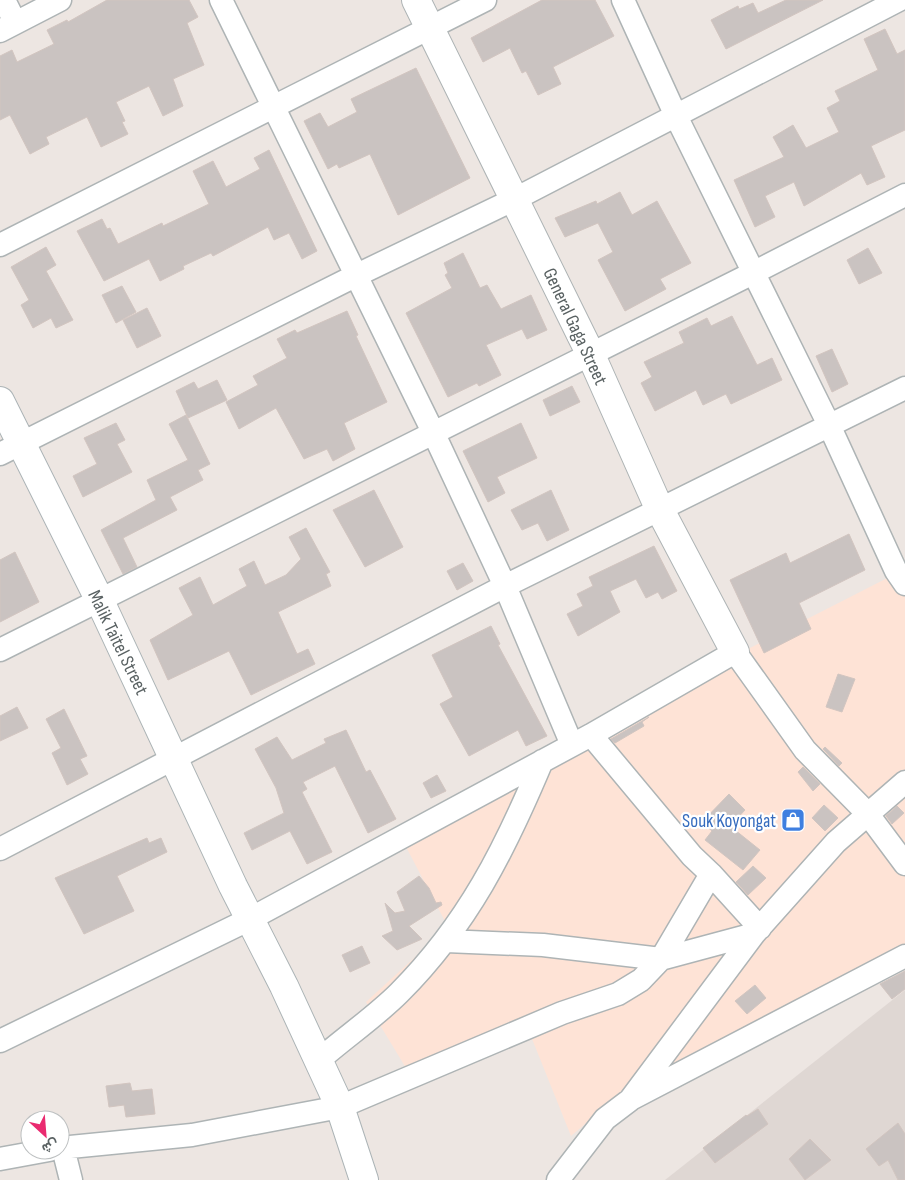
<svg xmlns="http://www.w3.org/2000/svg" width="905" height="1180" font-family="'Sofia Sans Condensed',Vazirmatn,sans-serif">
<rect width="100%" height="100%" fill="#ede6e2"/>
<path fill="#fee3d6" d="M905,569v380l-278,139 -56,48 -47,-117 -118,49 -40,-66 82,-75 -44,-84 346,-195z"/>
<path fill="#dfd7d3" d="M905,990v190h-240z"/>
<path fill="#cac3c1" stroke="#d2c5c0" d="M107,0h82l9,17 -11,6 17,42 -31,14 10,27 -20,10 -14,-30 -33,16 9,19 -3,1 6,12 -27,13 -14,-30 -41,20 3,7 -19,10 -20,-39 -10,5v-64l12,-6 5,12 37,-18 -7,-14 20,-10 1,2z
M542,0h53l19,36 -61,31 8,17 -23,11 -12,-24 -4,2 -12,-25 -27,14 -12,-24z
M786,0h37l-97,49 -15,-29 27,-14 1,3 14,-6 5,10z
M885,29l12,25 8,-4v80l-34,16 14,31 -18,8 -6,-12 -57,33 -10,-24 -29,14 10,21 -20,10 -21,-47 50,-23 -11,-20 20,-12 13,23 33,-16 -12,-24 13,-7 -5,-10 43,-21 -14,-31z
M416,68l54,110 -72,37 -28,-61 -31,14 -2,-4 -9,5 -24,-48 16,-8 8,14 29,-15 -6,-13z
M269,150l48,101 -15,8 -13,-26 -15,7 -6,-13 -55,29 -2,-3 -28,13 1,3 -24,12 -11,-22 -45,22 -27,-50 25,-12 5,10 3,-1 8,16 44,-21 1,3 46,-22 -16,-33 20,-10 13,26 34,-18 -6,-11z
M620,192l12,23 25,-14 34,62 -31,16 6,10 -41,22 -27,-51 15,-8 -15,-29 -33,14 -10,-19 41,-17 1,3z
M46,247l10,18 -10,6 27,49 -17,8 -5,-10 -18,10 -12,-23 8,-5 -18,-33z
M868,248l14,25 -23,11 -12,-24z
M463,253l17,35 7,-3 14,24 30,-14 16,35 -20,9 -5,-10 -36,16 15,30 -22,11 -2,-3 -29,14 -42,-84 46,-25 -7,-13 3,-2 -4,-10z
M122,286l14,26 -20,11 -14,-28z
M147,308l14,28 -24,12 -14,-28z
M347,311l11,24 -2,1 31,66 -43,21 11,26 -22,12 -6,-12 -23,10 -28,-51 -37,21 -13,-27 32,-17 -5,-9 34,-18 -10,-19 18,-9 2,3z
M732,316l25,49 15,-7 10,22 -51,24 -5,-10 -23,11 -7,-15 -41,21 -14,-28 11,-6 -8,-15 40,-19 -5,-11 28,-14 4,8z
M832,349l16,35 -16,8 -16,-36z
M217,380l10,20 -39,18 -12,-27 18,-9 4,7z
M572,386l8,16 -30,14 -7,-16z
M186,415l24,49 -12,6 5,10 -33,17 7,13 -54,28 14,29 -14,7 -22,-44 55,-30 -9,-20 41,-20 -19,-36z
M116,423l9,17 -8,4 15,28 -49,25 -10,-21 24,-12 -13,-26z
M521,423l16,35 -40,19 8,16 -17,9 -25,-51z
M374,490l29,57 -38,20 -32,-57z
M551,490l18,40 -22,11 -9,-18 -16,7 -11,-20z
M306,528l24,44 -4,2 5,12 -53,26 19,42 11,-5 7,15 -64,31 -22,-44 -61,29 -18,-40 43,-25 -14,-27 21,-11 13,28 34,-19 -8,-17 15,-8 11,24 21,-10 15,-16 -12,-22z
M849,534l16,36 -66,33 12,26 -47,24 -34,-73 56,-27 4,10z
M654,546l23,45 -15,8 -4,-7 -12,6 -10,-19 -26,12 10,21 -42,24 -11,-22 16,-8 -6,-12 16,-8 -4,-9z
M15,552l24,50 -39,20v-62z
M463,563l10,18 -16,9 -10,-19z
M491,626l9,18 -2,1 49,91 -21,10 -8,-16 -49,26 -29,-52 13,-7 -21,-42z
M838,674l17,5 -13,33 -16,-5z
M17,707l11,21 -28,13v-25z
M64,709l23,47 -7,3 8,15 -21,11 -15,-32 9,-5 -15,-29z
M649,717l-7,5 2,4 -29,17 -4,-4z
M346,730l20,42 4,-2 26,49 -28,14 -33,-67 -32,16 4,7 -5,3 30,60 -25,12 -17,-33 -38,19 -8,-17 40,-20 -8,-25 -21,-39 22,-12 15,23 34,-17 -2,-4z
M825,747l17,16 -3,3 -16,-17z
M803,767l17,17 -7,7 -15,-19z
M437,775l9,16 -15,7 -8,-15z
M729,794l16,16 -15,16 30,24 -17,20 -38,-30 7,-9 -10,-9z
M824,805l14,13 -13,13 -13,-13z
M897,806l7,7 -12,11 -6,-8z
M147,838l2,5 12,-5 6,14 -50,24 17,35 -50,23 -29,-56z
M753,866l13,12 -18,17 -12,-13z
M419,876l10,12 7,15 5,-1 1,3 -33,21 13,13 -25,11 -15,-14 11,-5 -8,-28 10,10 10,-2 -8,-19z
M362,946l8,17 -20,9 -8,-17z
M905,971v18l-13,10 -12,-15z
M755,985l11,13 -19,16 -12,-13z
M130,1083l2,8 20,-2 3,25 -29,3 -2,-12 -15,2 -3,-21z
M758,1109l10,15 -53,39 -12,-15 43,-33 1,1z
M898,1123l7,11v46h-7l-10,-20 -9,6 -13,-17z
M810,1139l21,21 -26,20 -16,-21z"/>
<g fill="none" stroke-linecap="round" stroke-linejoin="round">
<g stroke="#aeb4b5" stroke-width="25">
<path id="minor" d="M4,0l11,22
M221,0l212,432 72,154 67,159
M623,0l53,116 153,309 67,146 9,13
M0,31l60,-31
M0,245l485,-245
M0,454l357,-179 158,-76 384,-199
M0,650l755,-378 150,-77
M0,849l505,-263 400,-198
M711,874l49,54
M446,941l97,4 118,14 50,-85 -19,-18 -101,-121
M0,1041l250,-122 341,-184 144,-83 70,98 62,63 38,51
M318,1061c26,-23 57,-44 81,-68 69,-69 106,-144 143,-232
M633,1098l272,-142
M60,1148l132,-13 148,-28 222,-94 56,-19 23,-14 20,-21 93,-25
M63,1148l8,32
M0,1159l49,-9
M558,1180l47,-61 25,-19 124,-166 82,-92 69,-60"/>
</g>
<g stroke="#aeb4b5" stroke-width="30">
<path id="tertiary" d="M416,0l174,353 69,155 76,144"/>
</g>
<g stroke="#acb4b6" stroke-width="30">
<path id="secondary" d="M0,401l99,198 134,287 51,100 56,121 24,73"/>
</g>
<use href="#minor" stroke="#fff" stroke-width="22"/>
<use href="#tertiary" stroke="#fff" stroke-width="28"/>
<use href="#secondary" stroke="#fff" stroke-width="28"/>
</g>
<defs>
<g id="shop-square" transform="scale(1.25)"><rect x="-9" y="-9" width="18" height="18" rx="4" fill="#3f7fe0" stroke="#fff"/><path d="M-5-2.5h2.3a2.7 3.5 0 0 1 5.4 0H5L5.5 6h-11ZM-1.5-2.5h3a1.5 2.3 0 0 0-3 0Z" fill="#fff"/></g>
</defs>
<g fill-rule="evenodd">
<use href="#shop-square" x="793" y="820"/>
</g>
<g text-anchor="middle" stroke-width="4.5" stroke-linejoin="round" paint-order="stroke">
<g font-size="19" fill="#5a6263" stroke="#fff">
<text transform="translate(576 326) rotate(65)" y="7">General Gaga Street</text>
<text transform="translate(119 642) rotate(64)" y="7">Malik Taitel Street</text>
</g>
<g font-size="19" fill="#366cbe" stroke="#fff" text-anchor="end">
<text x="776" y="827">Souk Koyongat</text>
</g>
</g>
<g transform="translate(45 1135) rotate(154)"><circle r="24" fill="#ffffff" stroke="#bdc0c1"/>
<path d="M0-4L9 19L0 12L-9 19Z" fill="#ea2b70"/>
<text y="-8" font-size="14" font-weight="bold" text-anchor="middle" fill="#5a6263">ش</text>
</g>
</svg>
